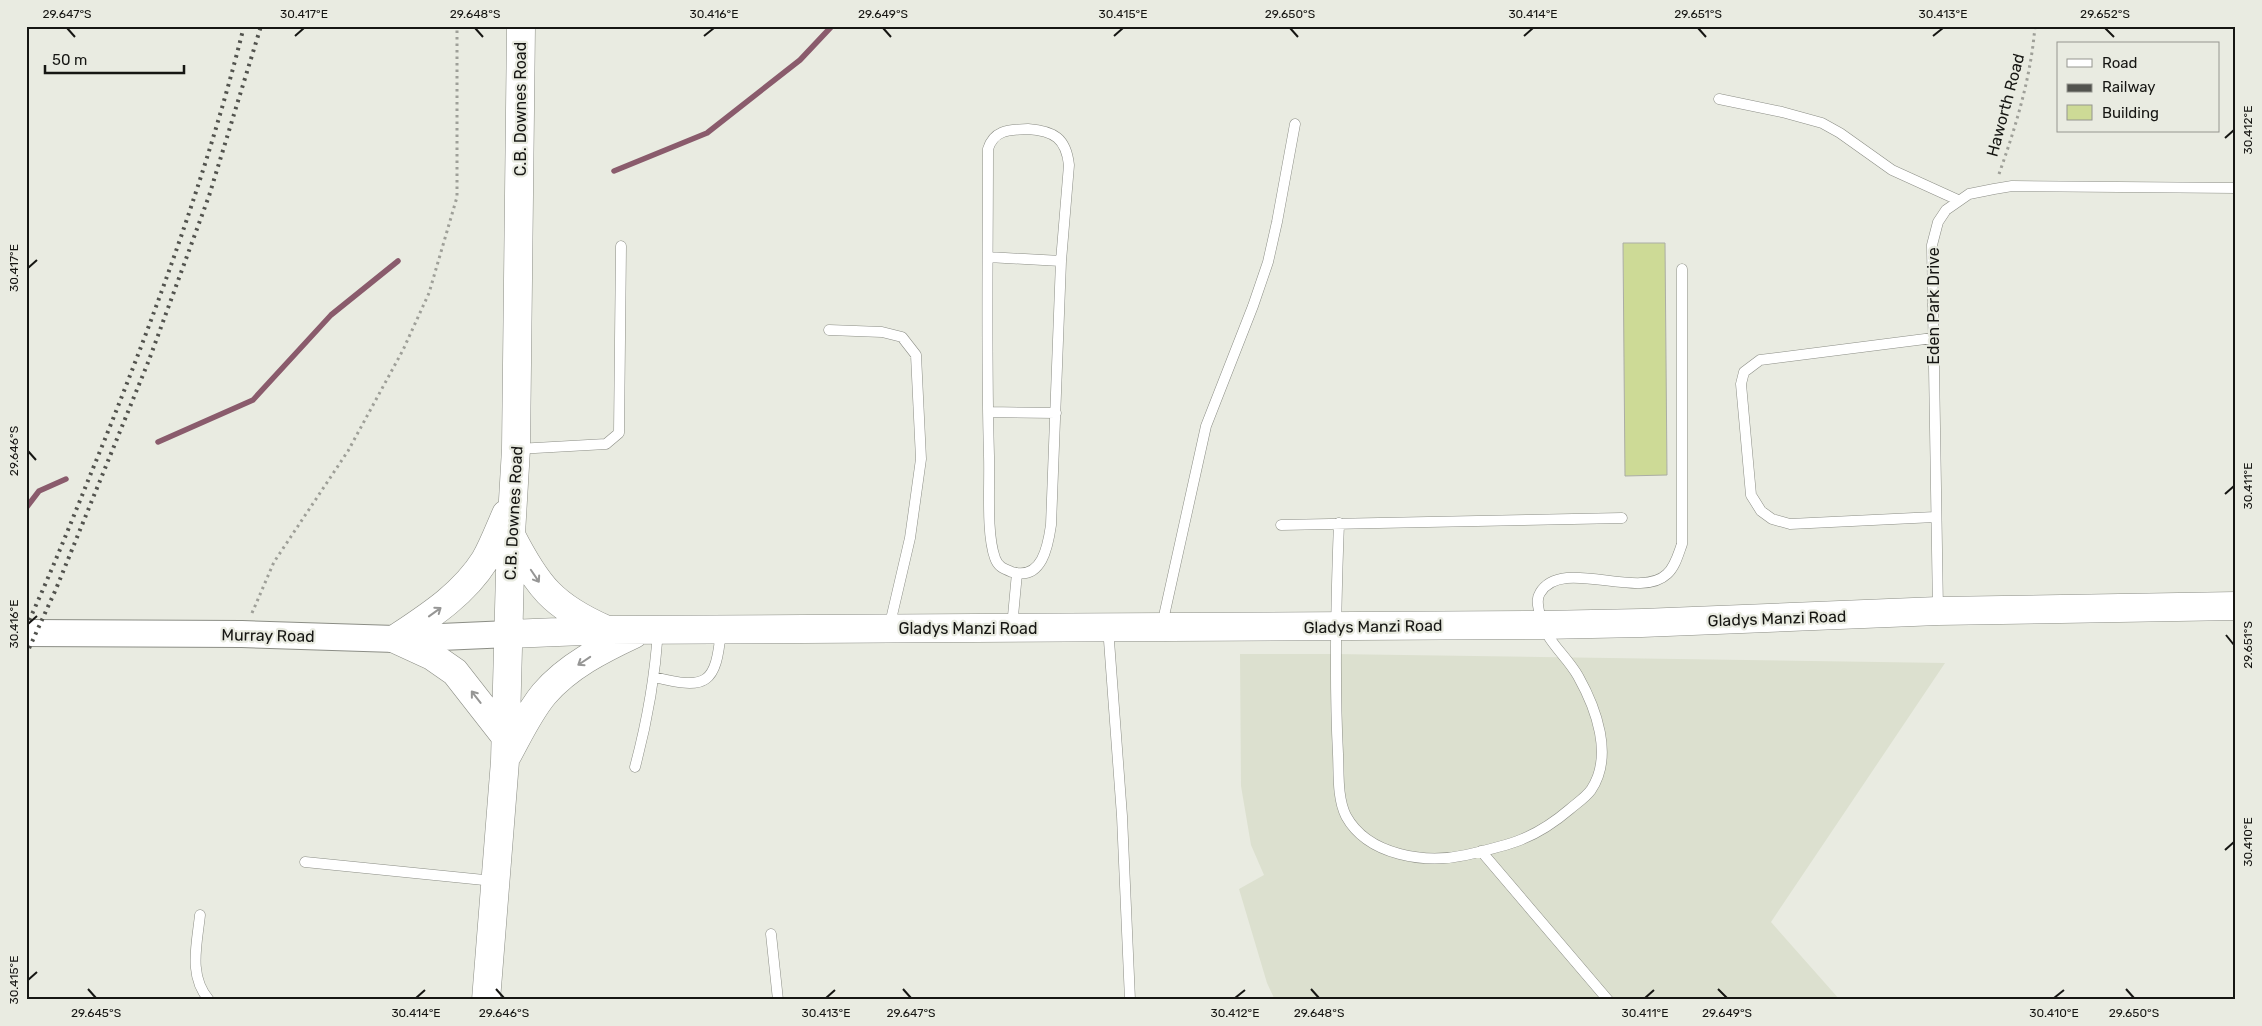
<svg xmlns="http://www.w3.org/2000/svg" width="2262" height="1026" font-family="Rubik,sans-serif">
<rect width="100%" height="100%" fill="#e9ebe1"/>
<path fill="#dce0cf" d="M1240,654h94l611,9 -174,259 69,78h-565l-8,-17 -28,-94 25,-14 -13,-30 -10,-59z"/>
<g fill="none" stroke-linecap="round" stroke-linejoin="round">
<path stroke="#8a5b6c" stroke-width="5.5" d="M614,171l93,-38 93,-73 32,-34
M158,442l95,-42 78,-85 67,-54
M26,508l13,-17 27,-12"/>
</g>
<path fill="#cdda96" stroke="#abada5" d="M1623,243h42l2,232 -42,1z"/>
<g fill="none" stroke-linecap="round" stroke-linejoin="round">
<g stroke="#8b8d85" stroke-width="11">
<path id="service" d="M1719,99l63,13 40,11 18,10 52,37 66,30
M1028,129c26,2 38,9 41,36l-8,96 -10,264c-3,21 -9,56 -39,47 -8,-3 -14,-5 -17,-14 -9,-25 -5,-73 -6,-102 -3,-102 -1,-205 -1,-307 6,-20 22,-19 40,-20z
M988,257l73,4
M829,330l53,2 20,5 14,18 5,104 -11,79 -21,90
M1933,338l-173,22 -16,12 -3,12 10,111 10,16 11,8 18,5 145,-7
M988,412l68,1
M517,449l89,-5 13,-11 2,-187
M1339,523c-3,77 -5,154 -1,231 1,19 -1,44 8,62 22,40 80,48 120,39 44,-10 69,-16 104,-46 7,-6 16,-12 21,-19 23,-34 5,-82 -13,-114 -14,-24 -34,-35 -39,-65 -1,-6 -3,-12 1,-18 21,-37 99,8 127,-19 8,-7 11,-19 15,-30v-275
M1281,525l341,-7
M1938,610l-6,-365 6,-23 8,-12 23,-16 25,-5 18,-3 224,2
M1162,625l44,-199 47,-120 15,-44 9,-40 18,-98
M1012,627l5,-54
M1108,627l14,189 8,184
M654,677c53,13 62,8 67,-47
M635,767c12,-45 20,-90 23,-136
M1481,851l127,149
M305,862l189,19
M200,915c-3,29 -12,61 9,85
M771,934l7,66"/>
</g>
<g stroke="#8b8d85" stroke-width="28">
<path id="tertiary" d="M26,633l216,1 153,5 114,-5"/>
</g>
<g stroke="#8b8d85" stroke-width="29">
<path id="secondary" d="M511,535c26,51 42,71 94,94
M509,634l99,-4 934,-5 100,-2 296,-12 298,-5
M395,639c33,-22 68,-44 90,-79 8,-14 14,-30 21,-46
M395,639l37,17 23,16 50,64
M508,754c11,-20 21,-42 36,-60 24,-28 58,-45 90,-60
M486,1000l19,-239 6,-227 5,-85 5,-423"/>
</g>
<path stroke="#9e9f98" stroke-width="3" stroke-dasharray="2.5 4" stroke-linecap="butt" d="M1999,174c17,-48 32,-97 36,-148
M252,613l22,-51 74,-111 55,-101 26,-57 28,-96v-171"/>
<use href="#service" stroke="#fff" stroke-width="10"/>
<use href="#tertiary" stroke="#fff" stroke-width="26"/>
<use href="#secondary" stroke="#fff" stroke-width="28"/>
<path stroke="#52534e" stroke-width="4" stroke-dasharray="2.5 5" stroke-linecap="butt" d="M26,627c29,-62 53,-125 79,-188 54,-135 104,-272 139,-413
M26,655l30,-66 93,-229 60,-164 52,-170"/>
</g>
<defs><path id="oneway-shaft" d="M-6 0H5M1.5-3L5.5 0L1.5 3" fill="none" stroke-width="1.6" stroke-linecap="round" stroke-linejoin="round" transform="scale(1.25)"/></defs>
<g stroke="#969695">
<use href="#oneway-shaft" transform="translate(535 576) rotate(56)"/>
<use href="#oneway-shaft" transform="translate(435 612) rotate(-36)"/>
<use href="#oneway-shaft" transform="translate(584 661) rotate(146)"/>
<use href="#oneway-shaft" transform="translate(476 697) rotate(-128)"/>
</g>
<path fill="none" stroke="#161613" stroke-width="2" d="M67,28l8,9M475,28l8,9M883,28l8,9M1290,28l8,9M1698,28l8,9M2105,28l9,9M295,36l9,-8M704,36l10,-8M1114,36l9,-8M1524,36l9,-8M1933,36l10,-8M2225,138l9,-8M28,268l9,-8M28,451l8,9M2225,494l9,-8M28,624l9,-8M2226,635l8,10M2225,850l9,-8M28,980l9,-8M88,989l8,9M496,989l8,9M903,989l8,9M1311,989l8,9M1718,989l9,9M2126,989l8,9M416,998l9,-8M826,998l9,-8M1235,998l10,-8M1645,998l9,-8M2054,998l10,-8"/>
<g text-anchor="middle" stroke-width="4.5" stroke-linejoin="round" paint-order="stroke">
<g font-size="16" fill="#161613" stroke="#e9ebe1">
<text transform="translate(2005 105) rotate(-75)" y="6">Haworth Road</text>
<text transform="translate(520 109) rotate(-90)" y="6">C.B. Downes Road</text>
<text transform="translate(1933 306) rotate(-90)" y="6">Eden Park Drive</text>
<text transform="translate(513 513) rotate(-87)" y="6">C.B. Downes Road</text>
<text transform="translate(1777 618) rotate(-2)" y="6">Gladys Manzi Road</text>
<text transform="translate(1373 626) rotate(-1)" y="6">Gladys Manzi Road</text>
<text x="968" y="634">Gladys Manzi Road</text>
<text transform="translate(268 635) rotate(1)" y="6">Murray Road</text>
</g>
</g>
<rect width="2262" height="1026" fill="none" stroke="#e9ebe1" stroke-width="55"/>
<rect x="2057" y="42" width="162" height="90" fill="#e9ebe1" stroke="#95968f"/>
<rect x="2067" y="59" width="25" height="8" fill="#ffffff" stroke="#95968f"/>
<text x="2102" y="68" font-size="15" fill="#161613">Road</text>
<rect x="2067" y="84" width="25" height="8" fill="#52534e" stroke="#95968f"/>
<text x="2102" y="92" font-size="15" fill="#161613">Railway</text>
<rect x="2067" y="105" width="25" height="15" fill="#cdda96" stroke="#95968f"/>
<text x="2102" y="118" font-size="15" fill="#161613">Building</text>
<path d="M45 65v8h139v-8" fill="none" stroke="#161613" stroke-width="2.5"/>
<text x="52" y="65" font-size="15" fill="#161613" stroke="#e9ebe1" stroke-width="4" paint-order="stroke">50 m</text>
<rect x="28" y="28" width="2206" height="970" fill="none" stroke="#161613" stroke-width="2"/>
<g font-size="12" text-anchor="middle" fill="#161613">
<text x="67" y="18">29.647°S</text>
<text x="304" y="18">30.417°E</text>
<text x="475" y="18">29.648°S</text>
<text x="714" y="18">30.416°E</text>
<text x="883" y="18">29.649°S</text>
<text x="1123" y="18">30.415°E</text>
<text x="1290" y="18">29.650°S</text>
<text x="1533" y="18">30.414°E</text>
<text x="1698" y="18">29.651°S</text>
<text x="1943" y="18">30.413°E</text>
<text x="2105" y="18">29.652°S</text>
<text transform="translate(2248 130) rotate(-90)" y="4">30.412°E</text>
<text transform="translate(14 268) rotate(-90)" y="4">30.417°E</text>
<text transform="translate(14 451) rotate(-90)" y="4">29.646°S</text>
<text transform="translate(2248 486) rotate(-90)" y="4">30.411°E</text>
<text transform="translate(14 624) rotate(-90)" y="4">30.416°E</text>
<text transform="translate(2248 645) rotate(-90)" y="4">29.651°S</text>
<text transform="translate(2248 842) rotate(-90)" y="4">30.410°E</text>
<text transform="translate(14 980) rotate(-90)" y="4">30.415°E</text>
<text x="96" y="1017">29.645°S</text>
<text x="416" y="1017">30.414°E</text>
<text x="504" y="1017">29.646°S</text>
<text x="826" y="1017">30.413°E</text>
<text x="911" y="1017">29.647°S</text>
<text x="1235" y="1017">30.412°E</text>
<text x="1319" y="1017">29.648°S</text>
<text x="1645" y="1017">30.411°E</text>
<text x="1727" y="1017">29.649°S</text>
<text x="2054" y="1017">30.410°E</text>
<text x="2134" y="1017">29.650°S</text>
</g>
</svg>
